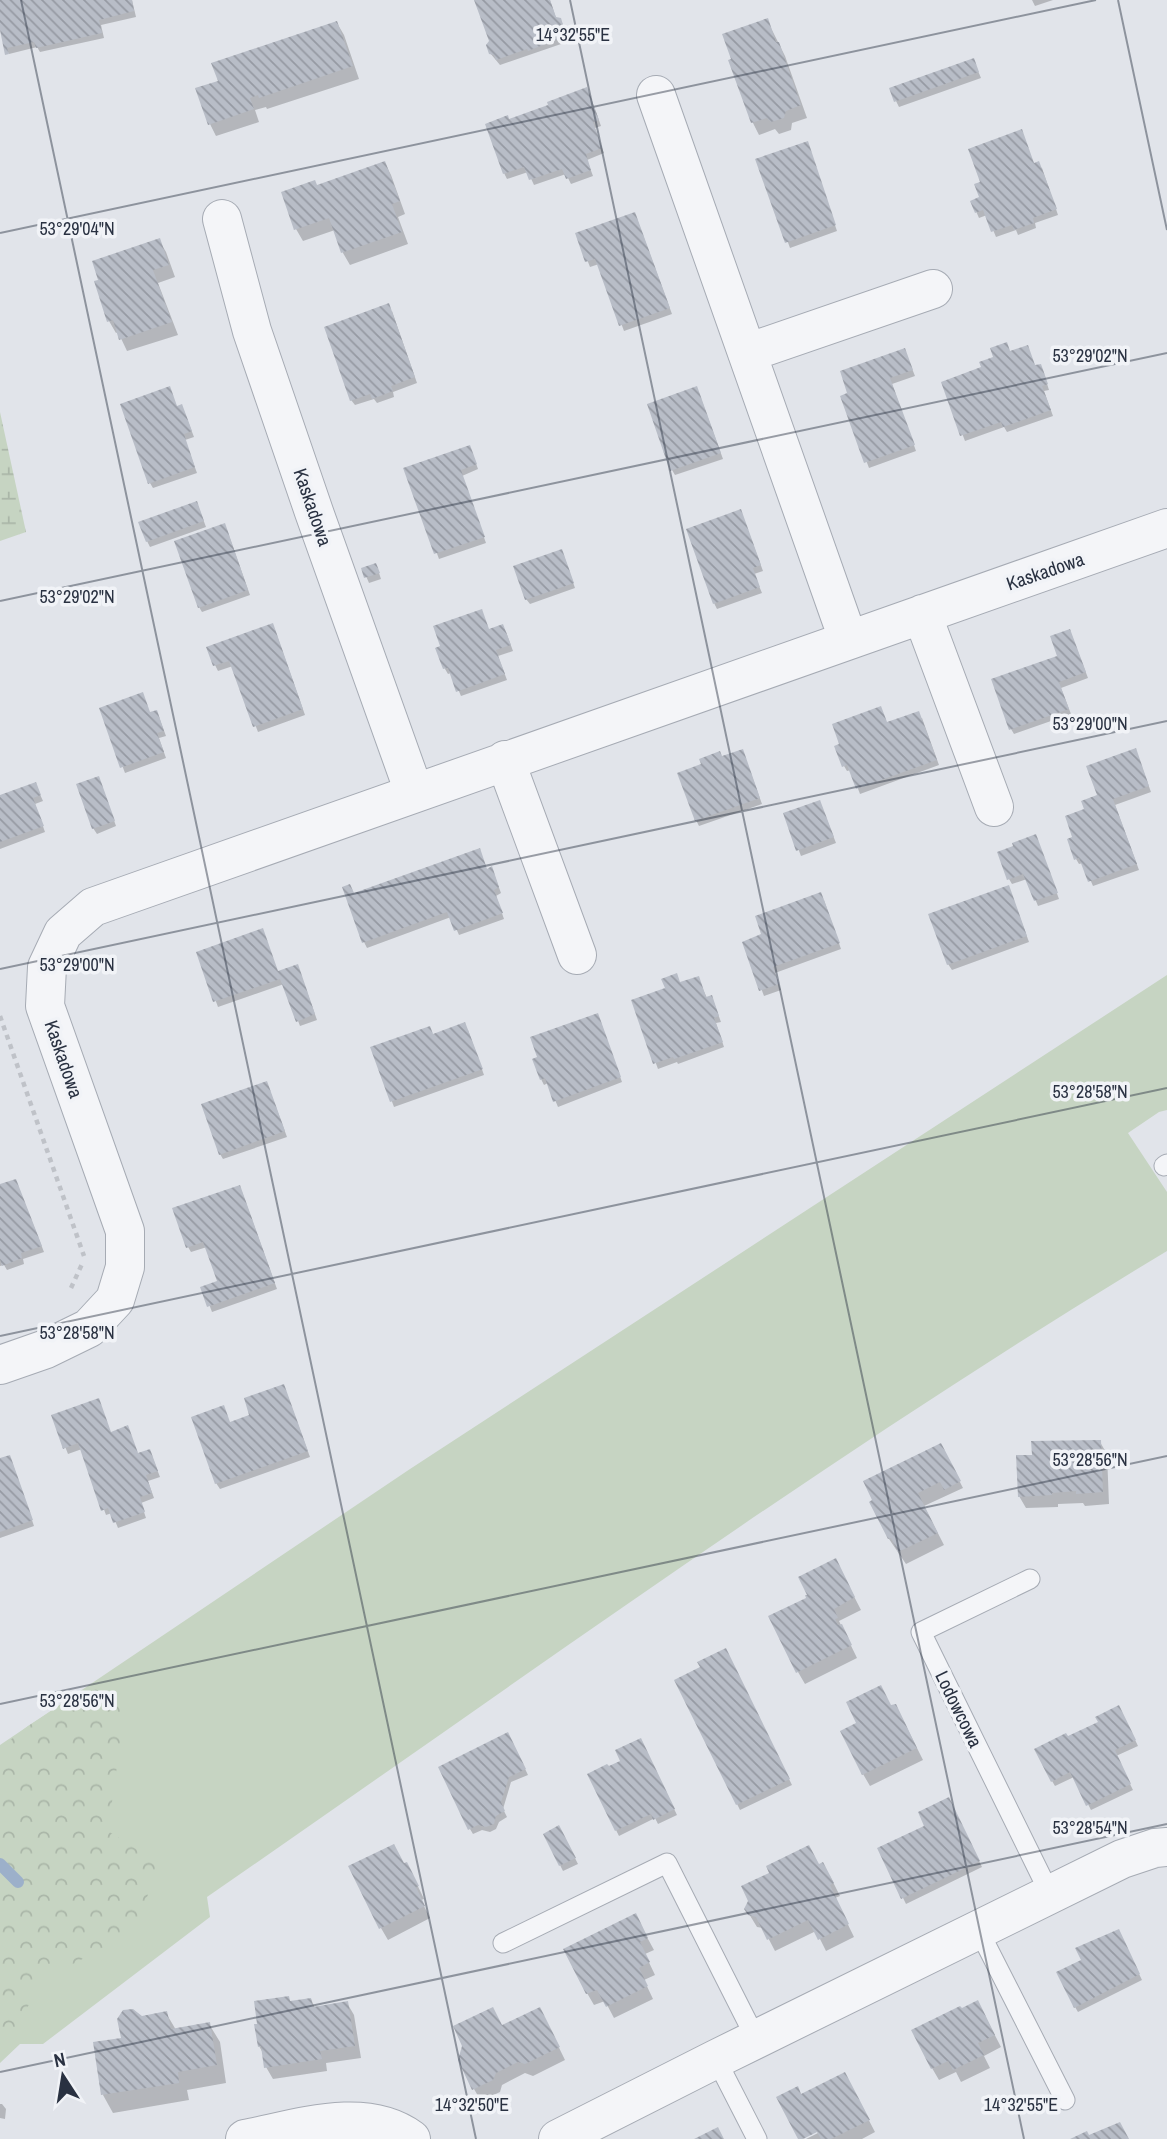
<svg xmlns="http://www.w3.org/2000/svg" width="1167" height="2139" font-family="'Archivo Narrow',sans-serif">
<defs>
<pattern id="forest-crowns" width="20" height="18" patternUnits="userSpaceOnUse" patternTransform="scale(1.75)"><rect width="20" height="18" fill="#c6d4c2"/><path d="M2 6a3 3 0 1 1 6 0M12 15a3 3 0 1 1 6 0" fill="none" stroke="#aab6a8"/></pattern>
<pattern id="wetland-marsh" width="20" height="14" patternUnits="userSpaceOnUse" patternTransform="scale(1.75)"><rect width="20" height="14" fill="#c6d4c2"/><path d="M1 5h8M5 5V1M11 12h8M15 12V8" fill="none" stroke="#aab6a8"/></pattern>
<pattern id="building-back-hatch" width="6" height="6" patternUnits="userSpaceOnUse" patternTransform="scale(1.75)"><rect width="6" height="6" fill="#b8bdc7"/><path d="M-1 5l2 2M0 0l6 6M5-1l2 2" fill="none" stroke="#969aa3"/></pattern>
</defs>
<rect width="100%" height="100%" fill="#e1e4ea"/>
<path fill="#c6d4c2" d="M1167,975v135l-8,2 -31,21 39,59v59c-331,199 -643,427 -960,646l3,20 -167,127h-23l-20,19v-318l410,-276z"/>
<path fill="url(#forest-crowns)" d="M91,1686l34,22 -17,123 50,32 -21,66 -100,55 -22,55 -15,14v-305l28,-22z"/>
<path fill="url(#wetland-marsh)" d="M0,412l26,120 -26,9z"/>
<path fill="#0003" d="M0,0h132l4,17 -35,8 3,13 -64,14 -3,-5 -28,7 -3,-6 -6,-26z
M476,0h74l6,18 4,2 4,6 2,8 -3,4 1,5 -64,22 -10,-12 1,-12z
M1032,0h21l-18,6z
M767,20l18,36 22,62 -15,5 -1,7 -12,4 -4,-5 -16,6 -6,-12 -22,-62z
M337,23l7,12 15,44 -92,30 -1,-2 -11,3 4,12 -43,14 -6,-12 10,-42z
M976,66l5,12 -82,29 -3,-6 -5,-12z
M590,95l11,31 -6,2 9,25 -17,7 6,16 -22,8 -5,-10 -32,11 -6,-13 -21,7 -3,-6 4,-53z
M758,160l56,4 23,67 -47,17z
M385,163l6,12 14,39 -7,3 10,27 -58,21 -7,-12 -8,-23 -32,11 -7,-12 21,-42z
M1034,164l8,4 16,47 -23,8 1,5 -18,7 -2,-5 -20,7 -9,-22 -8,3 -7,-16 9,-4 1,-15z
M637,219l35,95 -48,17 -25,-67 -9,3 -13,-33z
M159,240l7,12 9,25 -17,6 20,52 -51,16 -9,-19 -2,1 -7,-12z
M392,311l25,72 -24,9 1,5 -17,6 -3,-4 -19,6 -4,-5z
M1010,353l33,18 6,19 -5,1 9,25 -46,16 -3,-5 -39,14 -22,-58 41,-15z
M907,356l8,20 -23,8 24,67 -47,17 -27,-71z
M699,393l24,66 -48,16 -3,-5z
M177,407l7,4 10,26 -9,3 12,33 -44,15 -3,-5z
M472,452l6,17 -16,7 24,67 -47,16 -33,-90z
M197,503l9,24 -56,20 -3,-6z
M743,517l20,54 -9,3 8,19 -45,16 -3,-6z
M227,530l23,65 -48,17 -3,-5z
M564,556l11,32 -45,16 -4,-5z
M363,569l15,1 3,9 -12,4z
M275,630l30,85 -47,17 -25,-66 -15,5 -3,-6z
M489,631l17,1 7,19 -15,5 9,24 -46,16 -10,-23 -3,1 -3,-5 -2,-22z
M1070,631l18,47 -27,10 10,26 -57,20 -3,-5 48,-72z
M101,709l49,5 9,3 7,19 -7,2 7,20 -41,15z
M922,718l17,47 -79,29 -9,-24 -4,1 -3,-5 43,-42z
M1138,756l13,36 -36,13 24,65 -46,16 -10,-23 -4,1 -3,-5 11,-49z
M745,757l17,47 -63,22 -3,-6 26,-62z
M101,784l15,42 -19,8 -4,-6z
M38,790l5,11 -8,3 10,28 -45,17v-52z
M820,802l16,41 -35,13 -16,-42z
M1038,842l21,57 -21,7 -11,-27 -15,5 -3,-5 6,-32z
M487,870l7,4 7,19 -5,3 8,23 -45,16 -8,-18 -84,31 -3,-6 -10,-47z
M1011,893l18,49 -77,28 -4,-6z
M824,900l17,49 -66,24 6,17 -17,6 -20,-53 20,-8z
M198,953l80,20 22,-1 17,48 -17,6 -16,-42 -66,23z
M698,978l9,20 7,5 7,19 -5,1 8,24 -46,17 -1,-2 -19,7 -25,-68z
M600,1020l22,62 -64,25 -10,-24 -4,2 -3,-6z
M468,1030l16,45 -90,32 -22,-59z
M267,1083l20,54 -64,22 -3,-5z
M0,1186h18l26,66 -21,7 1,5 -17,6 -3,-5 -4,1z
M242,1192l35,97 -65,23 -9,-24 17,-5 -13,-36 -16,5 -3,-5z
M284,1386l26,71 -90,32 -4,-6 14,-60 21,-7z
M53,1416l58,18 27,20 12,-3 10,26 -12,4 6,17 -13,5 5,15 -28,10 -6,-15 -6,2 -24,-66 -14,5z
M1100,1442l7,12 2,50 -24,2 -2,-3 -25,1v3l-32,1 -7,-12 14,-40z
M941,1445l22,43 -39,18 20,39 -38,19 -17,-25 -18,-37z
M0,1460l12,2 22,64 -34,12z
M842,1573l19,37 -22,11 18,37 -52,26 -7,-12 10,-73z
M728,1656l64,129 -52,25 -64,-129z
M891,1707l11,11 21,42 -53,26 -7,-12z
M1122,1713l16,33 -22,10 17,34 -42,20 -17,-33 -19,9 -3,-5 15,-43z
M511,1740l17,35 -17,7 -8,27 4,8 -8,5 -3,7 -6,3 -8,-2 -9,4 -3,-5z
M643,1745l34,70 -19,9 -3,-6 -36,18 -3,-6 -8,-62 14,-6z
M951,1804l31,63 -76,37 -27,-55 47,-23z
M559,1827l19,37 -15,7 -18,-36z
M404,1865l9,11 11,23 -3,1 9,18 -42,22 -7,-12z
M819,1866l11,10 10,20 -5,2 19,39 -28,14 -10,-20 -41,20 -12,-23 -6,-1 -11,-18z
M642,1928l12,22 -9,4 10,21 -11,5 9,19 -39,19 -9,-17 -11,4 -7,-12z
M1121,1937l21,43 -64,32 -3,-5 8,-46z
M288,1998l3,4 20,-3 4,9 32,-5 7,12 7,43 -35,5 1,8 -54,8 -7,-12 -2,-12 -5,-9z
M166,2013l10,17 33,-6 11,18 6,41 -39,7 2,10 -76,13 -10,-18 20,-55 18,-22z
M984,2014l17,33 -17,9 6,12 -29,14 -5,-10 -17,8 -7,-12z
M546,2021l19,39 -32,16 -8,-3 -23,12 -2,7 -19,9 -7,-12 29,-62z
M851,2086l24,46 -13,7h-56l20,-10 -25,-33z
M0,2104h2l4,5 -1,10 -5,-1z"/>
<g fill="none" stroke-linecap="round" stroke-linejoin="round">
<path stroke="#9cb0ca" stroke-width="12" d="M0,1864l18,18"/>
</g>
<path fill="url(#building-back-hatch)" d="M0,0h132l2,11 -35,9 3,13 -66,15 -2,-6 -27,6 2,6 -4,1 -5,-25z
M474,0h76l6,17 5,1 3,10 -3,4 2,5 -35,14 -1,-2 -31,11 -2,-5 -5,-1 -3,-9 3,-4z
M768,18l8,24h3l22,63 -15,6 -2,7 -13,4 -4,-4 -16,5 -23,-63 3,-1 -9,-25z
M337,21l16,45 -94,32 -1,-3 -8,3 4,11 -46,16 -13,-37 23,-7 -7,-18z
M974,58l5,14 -85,30 -5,-14z
M587,87l12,33 -6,2 9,26 -16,6 5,16 -25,9 -4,-10 -33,11 -5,-13 -21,7 -18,-50 23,-9 1,4 39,-14 -1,-3z
M1022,129l12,34 5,-2 18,48 -24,9 1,5 -20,7 -2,-5 -21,7 -8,-22 -8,3 -5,-12 9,-4 -5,-13 6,-2 -12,-33z
M808,141l28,84 -51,18 -30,-84z
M385,161l15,40 -8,3 10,28 -61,21 -12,-35 -35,12 -13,-38 34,-12 2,5z
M635,212l35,96 -51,18 -24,-67 -10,3 -10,-29z
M160,238l9,27 -16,5 19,52 -53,18 -6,-20 -6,2 -13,-41 4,-1 -6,-19z
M389,303l26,74 -24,9 2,5 -21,8 -2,-5 -20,7 -26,-74z
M1007,342l3,9 18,-6 7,20 6,-1 7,20 -6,2 9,24 -48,17 -2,-5 -41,14 -19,-54 40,-15 -2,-5 14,-5 -3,-9z
M905,348l8,22 -23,8 25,67 -51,18 -24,-67 7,-3 -7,-22z
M170,386l7,20 5,-2 10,27 -8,3 11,33 -47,17 -28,-80z
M697,386l24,67 -51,18 -23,-67z
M470,445l7,19 -16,6 24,67 -51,17 -31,-86z
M197,501l7,20 -58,21 -8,-20z
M741,509l20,56 -8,3 7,19 -47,17 -27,-75z
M225,523l23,67 -50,18 -24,-67z
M562,549l12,34 -49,17 -12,-34z
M376,563l4,10 -16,5 -3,-10z
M482,609l7,20 14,-5 8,21 -15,5 9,24 -49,18 -8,-24 -5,1 -8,-21 5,-2 -7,-20z
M273,623l30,86 -50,18 -24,-66 -16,5 -7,-19z
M1070,629l16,43 -27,10 10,27 -60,21 -18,-51 66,-23 -7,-20z
M143,692l7,20 7,-2 7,21 -7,2 7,19 -44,16 -21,-60z
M881,706l6,16 32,-11 18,49 -81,29 -9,-24 -5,2 -8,-21 5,-2 -7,-20z
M1136,748l13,38 -36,13 24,65 -49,18 -9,-24 -5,2 -7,-21 5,-2 -7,-21 19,-7 -3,-8 16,-6 -11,-29z
M743,749l17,49 -65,23 -18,-48 24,-9 -2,-5 21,-8 2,5z
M99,776l16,45 -23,8 -16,-45z
M36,782l5,13 -8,3 11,28 -44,16v-47z
M820,800l14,37 -38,14 -13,-38z
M1036,834l22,59 -24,8 -11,-27 -16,6 -10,-28 16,-6 -1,-3z
M480,848l7,21 5,-3 7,21 -5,3 9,23 -49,18 -7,-19 -85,31 -20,-56 8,-3 4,9z
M1009,885l18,51 -80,29 -19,-51z
M821,892l19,51 -67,24 6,17 -20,7 -17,-49 19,-8 -6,-18z
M263,928l15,43 20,-7 17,50 -19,8 -16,-43 -67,23 -17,-50z
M677,973l3,9 19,-6 7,21 6,-2 7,21 -5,2 9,24 -49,17 -1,-2 -20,7 -22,-64 34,-12 -4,-9z
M598,1013l23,64 -68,25 -8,-24 -5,2 -8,-21 5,-2 -7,-20z
M465,1022l18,47 -93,33 -20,-55 60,-21 3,8z
M267,1081l18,50 -66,24 -18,-51z
M16,1179l26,67 -21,7 1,5 -20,8 -2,-7v-75z
M240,1185l35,98 -68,24 -7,-20 17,-6 -14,-39 -17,6 -14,-40z
M284,1384l24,67 -93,33 -24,-67 33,-12 6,17 19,-7 -5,-17z
M99,1398l12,34 17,-7 10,28 12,-4 8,22 -12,4 6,18 -12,4 5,15 -32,11 -5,-15 -7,3 -23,-68 -15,6 -12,-34z
M1101,1440l2,52 -27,2v-3l-24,2v2l-34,2 -2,-42h16l-1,-14z
M941,1443l20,38 -17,9 -4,-8 -22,11 20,40 -40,19 -7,-14 -3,1 -19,-37 3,-2 -9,-19z
M10,1455l23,65 -33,12v-74z
M836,1558l19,39 -21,12 4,9 -3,1 3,6 4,-1 10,21 -56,28 -28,-57 38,-18 -1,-3h2l-9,-18z
M726,1648l64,131 -54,26 -62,-125 26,-13 -3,-5z
M881,1685l10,20 5,-1 21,44 -55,27 -22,-44 16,-8 -10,-21z
M1119,1705l17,35 -21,10 16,34 -45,22 -16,-34 -19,10 -17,-33 32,-16 2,3 30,-14 -3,-5z
M508,1732l18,37 -17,8 -8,25 4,9 -9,5 -2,8 -8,3 -8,-2 -10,5 -30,-63z
M641,1738l34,71 -22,11 -2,-6 -36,17 -28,-57 20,-10 2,2 11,-5 -5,-11z
M949,1797l31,64 -79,38 -24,-51 47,-22 -6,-14z
M559,1825l17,33 -17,8 -16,-32z
M394,1844l10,19 3,-1 12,24 -3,1 9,19 -46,23 -31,-63z
M809,1845l10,19 4,-2 11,21 -4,2 19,39 -31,16 -10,-20 -41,20 -11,-23 -8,-2 -4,-6 4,-8 -7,-15 28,-13 -3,-7z
M636,1913l12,25 -8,4 10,20 -11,6 9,18 -42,21 -9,-17 -11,4 -23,-45z
M1119,1929l21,45 -66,34 -18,-36 25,-12 -6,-12z
M289,1996l1,5 21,-3 2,9 35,-6 7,45 -35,5 2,8 -58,9 -3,-22 -3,1 -4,-23h3l-3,-23z
M978,2000l17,35 -17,8 6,12 -31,15 -5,-9 -17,8 -20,-39 49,-24 2,2z
M493,2007l9,18 38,-18 20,40 -35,17 -7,-2 -22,11 -3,7 -21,10 -14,-30 4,-14 -9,-20z
M133,2009l9,7 25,-5 4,18 39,-7 7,43 -39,7 1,11 -78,12 -8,-53 28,-4 -4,-19 6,-9z
M845,2072l25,48 -39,19h-10l-4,-7 -14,7h-5l-22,-42 22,-11 3,8z
M1120,2122l9,17h-59l17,-8 2,4z
M718,2127l6,12h-30z"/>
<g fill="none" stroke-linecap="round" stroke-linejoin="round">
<g stroke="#a6abb4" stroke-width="21">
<path id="lane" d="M1164,1166l3,-2
M1030,1579l-109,53 129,262
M978,1929l87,171
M503,1943l164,-80 89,176
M716,2059l41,80"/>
</g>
<g stroke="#a6abb4" stroke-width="40">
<path id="street" d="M656,95l192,544
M222,219l30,112 62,181 100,280
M747,353l186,-64
M922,614l72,193
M505,760l72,195
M0,1365l46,-16 43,-21 26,-28 10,-33v-36l-80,-225 2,-39 16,-34 30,-26 1074,-379
M245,2139c52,-10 120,-34 166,0
M558,2139l158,-80 406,-200 33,-11 12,-1"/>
</g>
<path stroke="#bfc2c8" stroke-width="4.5" stroke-dasharray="5 5" stroke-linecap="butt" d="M0,1016l84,240
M71,1288l11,-24"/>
<use href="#lane" stroke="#f4f5f8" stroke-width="19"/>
<use href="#street" stroke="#f4f5f8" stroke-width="38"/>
</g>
<path fill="none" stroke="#293141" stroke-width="2" stroke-opacity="0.45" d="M21,0l455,2139M570,0l454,2139M1118,0l49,230M0,233l1096,-233M0,601l1167,-248M0,969l1167,-248M0,1336l1167,-248M0,1704l1167,-248M0,2072l1167,-248"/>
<g text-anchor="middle" stroke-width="7" stroke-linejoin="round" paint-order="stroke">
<g font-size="19" fill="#293141" stroke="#f1f3f7">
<text transform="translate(313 507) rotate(71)" y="7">Kaskadowa</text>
<text transform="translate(1045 571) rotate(-19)" y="7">Kaskadowa</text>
<text transform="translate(64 1059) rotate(71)" y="7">Kaskadowa</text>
<text transform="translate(959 1709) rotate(64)" y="7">Lodowcowa</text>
</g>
</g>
<g font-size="18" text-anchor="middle" fill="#293141" stroke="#f1f3f7" stroke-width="7" stroke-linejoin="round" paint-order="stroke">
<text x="573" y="41">14°32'55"E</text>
<text x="77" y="235">53°29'04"N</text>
<text x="1090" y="362">53°29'02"N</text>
<text x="77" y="603">53°29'02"N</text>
<text x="1090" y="730">53°29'00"N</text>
<text x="77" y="971">53°29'00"N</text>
<text x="1090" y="1098">53°28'58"N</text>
<text x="77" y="1339">53°28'58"N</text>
<text x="1090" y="1466">53°28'56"N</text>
<text x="77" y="1707">53°28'56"N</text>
<text x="1090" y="1834">53°28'54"N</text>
<text x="472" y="2111">14°32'50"E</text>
<text x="1021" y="2111">14°32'55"E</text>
</g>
<g transform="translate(63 2076) rotate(348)" stroke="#f1f3f7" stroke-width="5" paint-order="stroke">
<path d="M0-5L12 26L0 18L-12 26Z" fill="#293141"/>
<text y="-10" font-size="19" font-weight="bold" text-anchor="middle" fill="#293141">N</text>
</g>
</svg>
